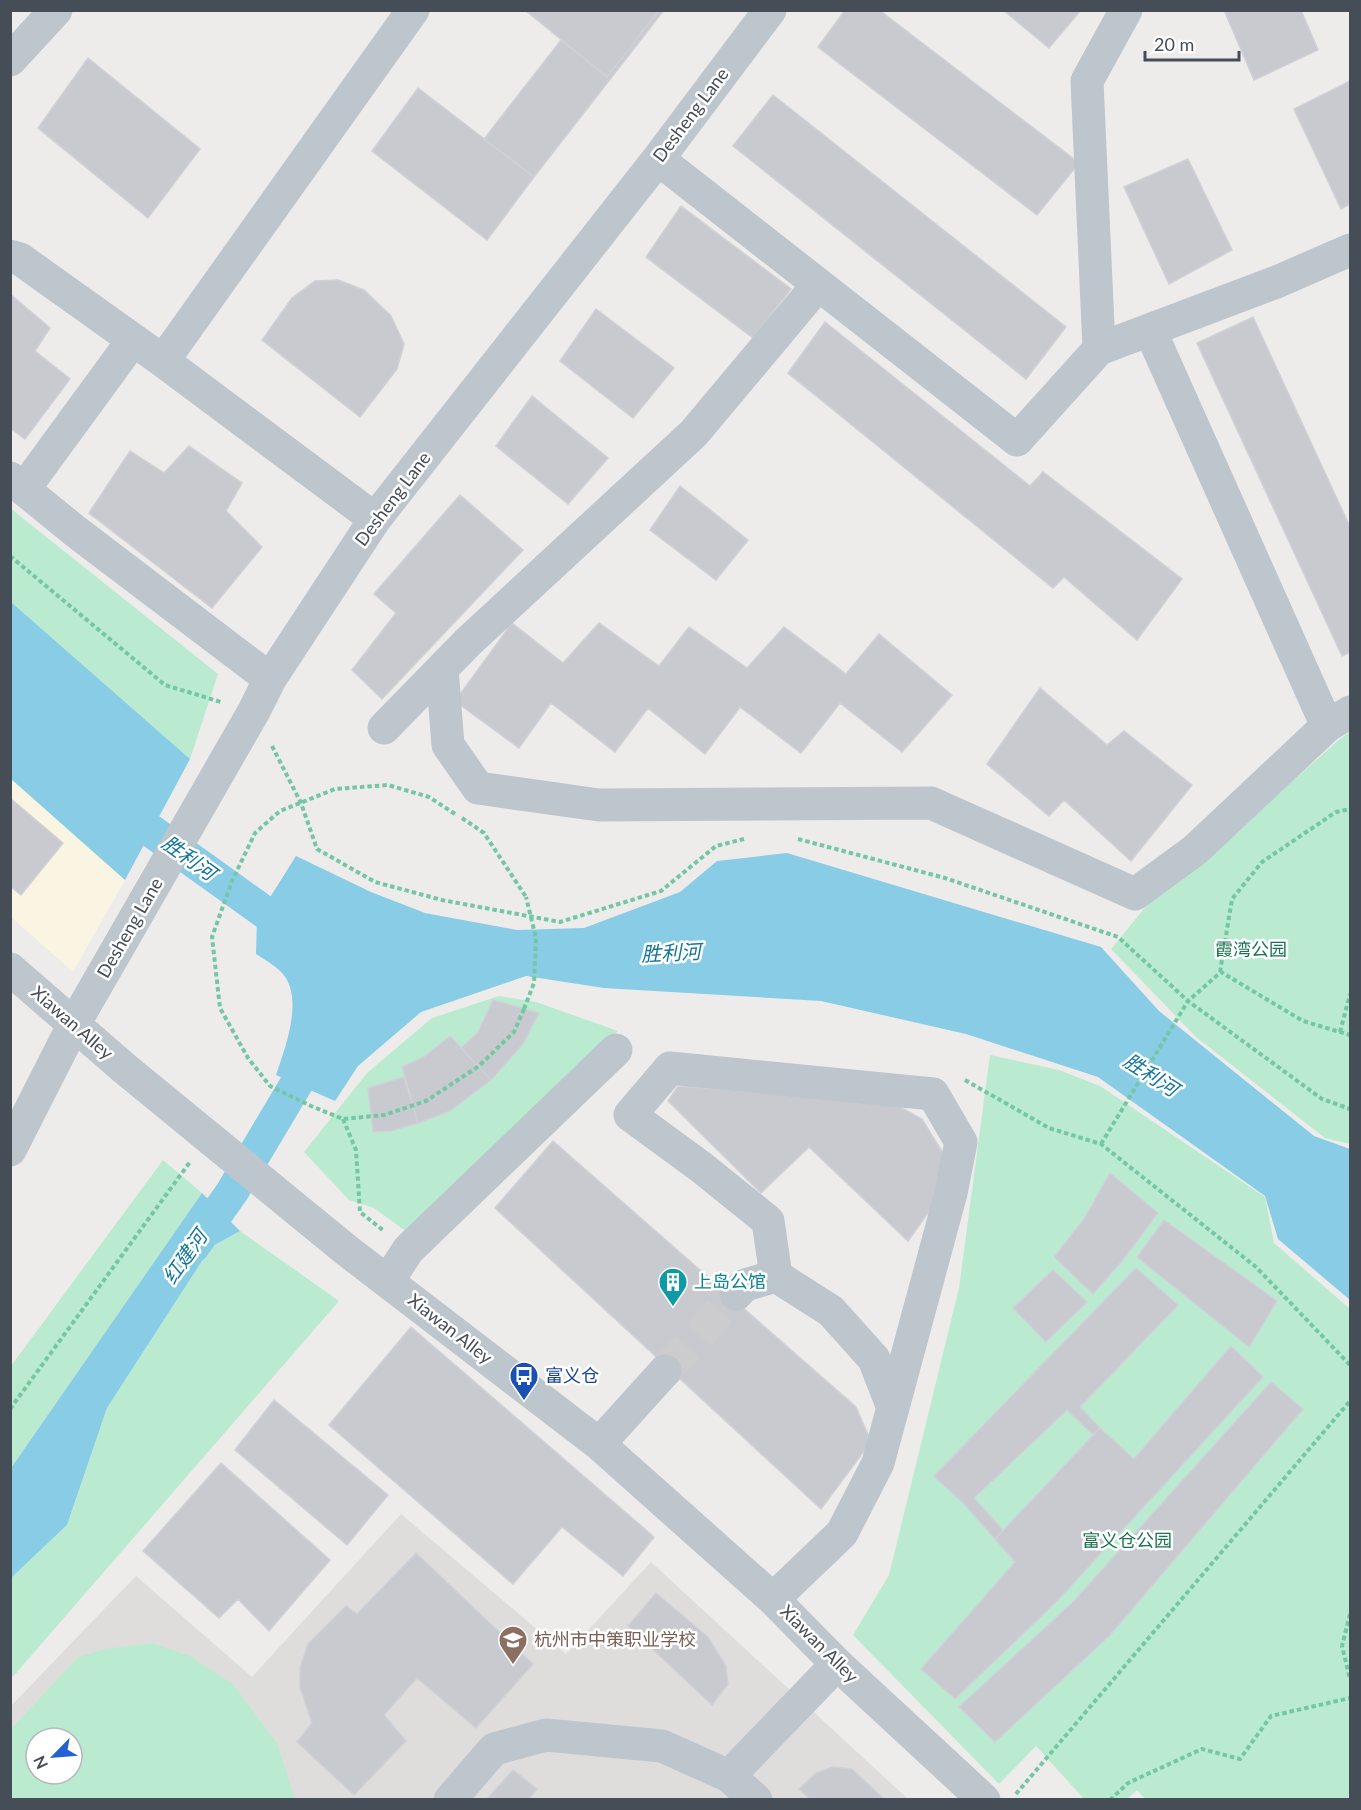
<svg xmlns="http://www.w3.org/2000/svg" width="1361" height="1810" font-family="Lato,'Noto Sans SC',sans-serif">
<rect width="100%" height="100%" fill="#eeebeb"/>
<path fill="#faf5e3" d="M11,778l114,102 -52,92 -62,-55z"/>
<path fill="#dfdddc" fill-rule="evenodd" d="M401,1514l165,140 85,-92 257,237h-897l-1,-92 126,-131 116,101zM36,1738h36v36h-36z"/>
<path fill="#baebd1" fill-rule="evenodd" d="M10,508l208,166 -28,85 -179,-157z
M1350,732v412l-25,-6 -129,-101 -85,-88 37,-45 57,-45 135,-120z
M499,996l37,6 82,29 -210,202 -34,-25 -25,-8 -45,-48 63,-79 65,-55z
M990,1055l69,15 41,16 165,111 9,46 76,66v490l-204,1 -9,-10 -10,9h-43l-48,-53 -37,38 -146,-149 36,-60 70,-287z
M163,1160l39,33 -191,275v-102z
M240,1231l99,70 -328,378v-101l56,-53 40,-117 104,-161z
M152,1643l38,13 43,28 44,59 18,56h-284v-70l67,-72 27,-8zM36,1738h36v36h-36z"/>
<path fill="#89cce6" d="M11,602l179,157 -65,121 -114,-101z
M787,853l314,94 58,64 155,125 36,13v151l-72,-61 -13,-43 -167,-119 -132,-43 -145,-33 -217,-13 -78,-12 -105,36 -63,54 -23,35 -59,-26c9,-27 28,-76 7,-101 -7,-8 -18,-14 -27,-20l1,-36 39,-62 75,36 54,21 92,17 67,-2 96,-36 37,-31z
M202,1193l38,38 -29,16 -104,161 -40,117 -56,53v-110z"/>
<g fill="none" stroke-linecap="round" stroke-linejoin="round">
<path stroke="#89cce6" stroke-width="33" d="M115,805l183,131
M193,1247l39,-55 88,-148"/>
</g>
<path fill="#c8cad0" stroke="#cfd1d7" stroke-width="1.5" d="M525,10h130l2,3 -50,64z
M655,10h9l-130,167 -50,-38 77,-99 46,37 50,-64z
M845,10h34l200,153 -42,52 -219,-168z
M1003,10h78l-32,38z
M1224,10h77l17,40 -64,30z
M88,58l112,91 -52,69 -110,-90z
M1350,81v123l-9,5 -47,-100z
M418,88l116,89 -47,63 -115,-89z
M773,95l293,232 -40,52 -293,-233z
M1188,159l44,91 -63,34 -45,-97z
M681,206l110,83 -38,49 -107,-81z
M338,280l26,10 27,26 13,28 -7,25 -37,48 -98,-77 30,-42 23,-17z
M10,294l40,34 -15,23 35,28 -45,60 -15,-11z
M596,309l78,59 -41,50 -73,-57z
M1253,317l97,210v125l-8,4 -145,-313z
M825,322l205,164 13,-14 139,107 -45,61 -73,-63 -11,11 -265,-215z
M532,396l76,62 -40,46 -72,-58z
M189,446l53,37 -16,28 36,36 -50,61 -123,-95 41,-62 34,22z
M680,486l68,54 -32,40 -66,-50z
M460,495l63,55 -141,149 -30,-29 44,-57 -22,-19z
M512,623l51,40 36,-40 60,43 30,-39 58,41 37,-41 62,47 33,-40 73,61 -50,57 -62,-49 -39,50 -61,-46 -35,47 -57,-46 -33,44 -64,-49 -32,45 -64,-47z
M1040,688l67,57 17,-14 68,54 -61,76 -67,-61 -15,16 -62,-52z
M10,798l53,45 -42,52 -11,-9z
M493,1000l46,13 -16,31 -32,36 -30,-32 17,-16z
M450,1036l41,44 -41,31 -32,12 -16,-56 23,-11z
M404,1077l14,46 -27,8 -18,1 -5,-44z
M678,1086l213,16 31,17 22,36 -11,51 -25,35 -99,-94 -48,46 -93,-92z
M553,1141l303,266 15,35 -50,67 -326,-301z
M1110,1173l48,40 -36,48 -29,33 -39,-37 30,-38z
M1164,1220l113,81 -28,46 -112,-90z
M1136,1268l42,37 -98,102 20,21 -7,7 -26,-25 -93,88 29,32 -8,9 -31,-35 -30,-28z
M1053,1270l34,32 -41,40 -33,-34z
M411,1327l243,210 -31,39 -61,-49 -49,57 -184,-159z
M1231,1346l32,31 -205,223 -103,99 -34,-30 94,-107 -20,-23 105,-111 34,31z
M1271,1382l32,27 -193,226 -115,107 -36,-35 115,-106z
M274,1400l114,95 -41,50 -112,-95z
M221,1463l109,97 -61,71 -31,-32 -19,19 -76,-67z
M416,1553l117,111 -57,64 -59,-50 -33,37 22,26 -52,54 -57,-53 15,-19 -12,-36v-19l8,-24 38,-38 11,8z
M656,1593l52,44 18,29 2,18 -16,21 -84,-79z
M833,1767l19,2 33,31h-74l-12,-11 17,-16z
M513,1770l24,19 -9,11h-42z"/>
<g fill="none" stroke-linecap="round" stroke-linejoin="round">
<path stroke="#cccbcd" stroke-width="33" stroke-dasharray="33 16" stroke-linecap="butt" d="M665,1371l71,-77"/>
<path stroke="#74c7a4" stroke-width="4" stroke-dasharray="4.5 3" stroke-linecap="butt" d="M10,556l155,129 56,17
M272,746l29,57 16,46 58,33 67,18 118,22 101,-31 55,-45 28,-7
M455,814l-26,-17 -41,-12 -53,4 -55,22 -25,22 -23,48 -20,56 8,71 28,50 22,28 41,20 32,13 41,-4 42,-14 53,-35 35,-34 10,-23
M462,818l22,15 42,64
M798,839l147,39 173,59 70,64 134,98 28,10
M1220,972l12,-73 30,-37 74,-50 14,-3
M1340,1032l10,-38
M965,1080l84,48 52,16 155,123 94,98
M343,1119l13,31 4,62 24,19
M1101,1144l87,-143 33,-29 82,49 47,14
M10,1409l180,-247
M1350,1614l-8,32 8,33
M1016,1794l334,-393
M1110,1800l18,-17 74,-34 38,10 31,-43 79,-18"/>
<path stroke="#bdc5cd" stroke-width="33" d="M10,60l46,-50
M658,159l359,281 82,-91 180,-68 71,-31
M10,256l10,3 143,102 212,158
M1150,330l177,396
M1099,349l-12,-268 39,-71
M163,361l250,-351
M10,478l65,53 195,148
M24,489l109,-149
M442,669l6,76 30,43 121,17 332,-2 204,91 60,-44 132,-124 23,-14
M384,728l84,-86 226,-209 123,-147
M10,969l114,99 221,181 254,195 174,155 64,65 147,136
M10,1150l63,-124 181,-315 16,-32 105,-160 283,-360 112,-149
M388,1281l20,-31 208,-200
M736,1294l9,-9 31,-9
M599,1444l66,-73
M773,1599l69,-66 36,-70 73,-270 10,-51 -28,-48 -263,-26 -40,47 71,52 67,54 8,55 55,35 43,48 19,49
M729,1776l108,-112
M450,1800l44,-51 52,-14 116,11 67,30 27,24"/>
<path stroke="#74c7a4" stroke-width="4" stroke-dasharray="4.5 3" stroke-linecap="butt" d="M524,1009l10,-26 2,-45 -10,-41"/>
</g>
<defs>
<g id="building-pin" transform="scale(1.5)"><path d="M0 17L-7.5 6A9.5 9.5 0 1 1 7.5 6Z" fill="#0f9aa8" stroke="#fff"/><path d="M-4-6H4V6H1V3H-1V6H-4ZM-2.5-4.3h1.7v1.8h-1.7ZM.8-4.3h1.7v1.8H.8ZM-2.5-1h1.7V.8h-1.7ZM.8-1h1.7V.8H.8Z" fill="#fff"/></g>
<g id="bus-pin" transform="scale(1.5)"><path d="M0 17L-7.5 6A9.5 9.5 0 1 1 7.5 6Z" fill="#1a4fb4" stroke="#fff"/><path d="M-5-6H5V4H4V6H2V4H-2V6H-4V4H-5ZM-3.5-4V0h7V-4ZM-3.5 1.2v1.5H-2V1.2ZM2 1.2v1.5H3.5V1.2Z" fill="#fff"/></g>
<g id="school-pin" transform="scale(1.5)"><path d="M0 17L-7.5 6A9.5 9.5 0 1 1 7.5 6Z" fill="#8d6e63" stroke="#fff"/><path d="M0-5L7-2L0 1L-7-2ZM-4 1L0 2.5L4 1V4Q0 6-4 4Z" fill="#fff"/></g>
</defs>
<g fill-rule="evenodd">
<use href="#building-pin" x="673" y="1282"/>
<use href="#bus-pin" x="524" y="1376"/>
<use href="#school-pin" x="513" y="1640"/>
</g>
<g text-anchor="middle" stroke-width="5" stroke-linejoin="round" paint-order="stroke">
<g font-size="18" fill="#454d57" stroke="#fff">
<text transform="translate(691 115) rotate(-53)" y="6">Desheng Lane</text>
<text transform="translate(393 499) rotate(-53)" y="6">Desheng Lane</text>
<text transform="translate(130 928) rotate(-60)" y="6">Desheng Lane</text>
<text transform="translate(72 1023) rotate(41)" y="6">Xiawan Alley</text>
<text transform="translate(450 1329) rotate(38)" y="6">Xiawan Alley</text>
<text transform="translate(819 1644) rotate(45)" y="6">Xiawan Alley</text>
</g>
<g font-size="18" fill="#1b744e" stroke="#fff">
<text x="1251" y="956">霞湾公园</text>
<text x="1127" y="1547">富义仓公园</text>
</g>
<g font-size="18" fill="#0d838f" stroke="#fff" text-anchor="start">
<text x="694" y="1288">上岛公馆</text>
</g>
<g font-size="18" fill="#164399" stroke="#fff" text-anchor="start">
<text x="545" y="1382">富义仓</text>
</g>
<g font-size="18" fill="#785e54" stroke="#fff" text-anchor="start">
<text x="534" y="1646">杭州市中策职业学校</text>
</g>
<g font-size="20" font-style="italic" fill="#13759c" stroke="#fff">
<text transform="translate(189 858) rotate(36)" y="7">胜利河</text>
<text transform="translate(671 953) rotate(-3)" y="7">胜利河</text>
<text transform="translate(1151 1075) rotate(33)" y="7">胜利河</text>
<text transform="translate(185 1257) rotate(-55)" y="7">红建河</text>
</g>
</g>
<rect width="1361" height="1810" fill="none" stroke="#454d57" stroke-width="24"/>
<g transform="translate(54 1756) rotate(245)"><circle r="28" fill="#ffffff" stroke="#b5b8bc" stroke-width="1.5"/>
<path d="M0-4.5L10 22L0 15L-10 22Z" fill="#2262d2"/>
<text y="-9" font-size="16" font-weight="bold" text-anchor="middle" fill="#454d57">N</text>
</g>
<path d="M1145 51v9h94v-9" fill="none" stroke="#454d57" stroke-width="3"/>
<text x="1154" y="51" font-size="18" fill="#454d57" stroke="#ffffff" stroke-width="4.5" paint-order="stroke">20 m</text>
</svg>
